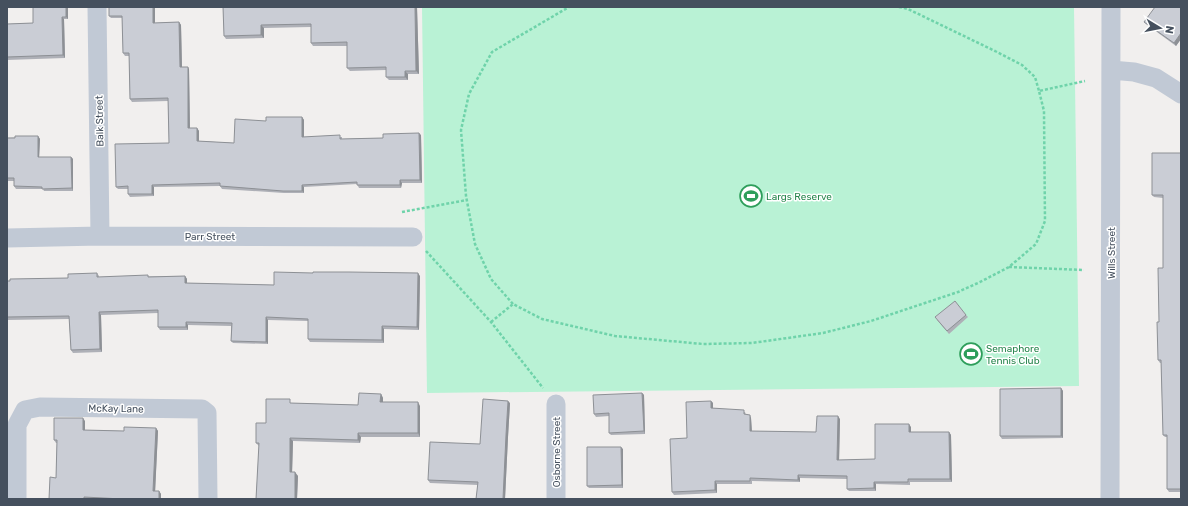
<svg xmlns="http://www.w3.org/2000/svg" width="1188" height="506" font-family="Rubik,sans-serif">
<rect width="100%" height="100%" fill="#f1efee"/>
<path fill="#b9f2d5" d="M422,7h652l5,379 -652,7z"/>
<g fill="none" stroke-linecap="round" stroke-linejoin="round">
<path stroke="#6fd3aa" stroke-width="2.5" stroke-dasharray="3 2" stroke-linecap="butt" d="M899,7l9,2 87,42 27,14 13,12 4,14
M402,212l65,-12
M426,251l65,71 52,66
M1009,267l75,3
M513,304l-22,-25 -16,-35 -9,-48 -5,-66 8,-36 23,-42 77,-45
M491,322l22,-18 29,15 73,17 88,8 49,-1 71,-10 48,-12 87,-29 22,-10 29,-15 27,-23 9,-23 -1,-110 -5,-20 46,-10"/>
<path stroke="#c1c9d5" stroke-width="19" d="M97,7l3,229
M1111,70l23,2 22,6 25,16
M7,238l93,-2 313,1
M556,404v95
M17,499v-74l8,-15 15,-3 162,2 5,4 1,86
M1110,499l1,-492"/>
</g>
<path fill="#aeb0b7" d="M33,7h35v12h-4l1,39 -58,2v-36l26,-1z
M109,7l46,16 24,-1 2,3 1,42 7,2 1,59h7l2,3v10l35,2 32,-22 36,-4 2,3v17h38v2l41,-1 38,-3 1,48h-20l-1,5h-42l-2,-4 -53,3v6h-20l-62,-4 -2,-3 -66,1v9l-24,1 -2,-3v-5h-10l-2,-2 53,-44 -1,-42 -36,1 -2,-3 -1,-43h-4l-2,-3 -1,-35h-11l-2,-2z
M223,7h194l2,67h-11v6h-19l-3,-3v-7l-36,1 -3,-3v-22h-34l-2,-3v-16l-47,1v10l-38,1 -2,-3z
M1181,7v32l-5,7 -30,-22 -2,-2z
M38,136l2,3 -1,18h32l2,2v32h-29l-1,-2h-27l-2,-3v-5h-7v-43z
M1181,153v339h-12l-2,-3v-52h-2l-2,-2 -2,-72h-1l-2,-3 1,-38 4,-54v-70l-9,-1 -2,-2z
M97,273l2,3v1l86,-1 2,3v4l87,2 146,-9 -1,54 -35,-1v14l-74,-1 -2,-3v-18l-40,-1v24l-35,-1 -2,-2v-15l-43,-1v5h-28l-2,-3v-14l-57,2 1,37 -29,1 -2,-3 -2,-31 -62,1v-39l61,-3z
M966,315l2,2 -19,17 -12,-14z
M1061,388l2,3v47l-61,1 -2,-3z
M642,393l2,2 1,39 -34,1 -2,-2v-17l-13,1 -2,-3z
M381,394l2,4v4l37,4v31h-59l-1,6 -67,-2 -1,31 6,4 -1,23h-41l3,-53 -3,-3 10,-20 27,-20 65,2z
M711,401l2,2v5l32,4 1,3 5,3 1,13 64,1 24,-13 -1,41 36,-1 36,-32v5h38l2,3 1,47h-42v3l-34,-1v7h-27l-2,-2v-10l-47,-1v4l-48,-1v3h-35v9l-43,2 -2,-3 15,-54z
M510,403l-2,34 -3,62h-29l2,-14 -48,-2 -2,-3 52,-36z
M85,421v9l39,1 32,-3 2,3 -3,60h4l2,3v5h-112l7,-21 1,-35h-1l-2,-3z
M623,449v39h-34l-2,-2z"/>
<path fill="#8d9095" d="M66,7h2v12l-2,-2z
M153,7h2v18l-2,-2z
M415,7h2l2,67 -3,-3z
M62,17l2,2 1,39 -2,-3z
M179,22l2,3 1,44 -2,-2z
M261,25l3,3v10l-3,-3z
M1181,33v6l-5,7 -2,-3z
M188,67l1,2 1,62 -2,-3z
M405,71l3,3v6l-3,-3z
M302,117l2,3v19l-2,-2z
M197,128l2,3v13l-2,-3z
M419,133l2,2 1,48 -2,-3z
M38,136l2,3 -1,21 -1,-3z
M71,157l2,2v32l-1,-3z
M400,180l2,3 -1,5 -1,-3z
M152,185l2,2v9l-2,-2z
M302,185l2,2v6l-2,-2z
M418,273l2,3 -1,54 -2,-3z
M185,276l2,3v7l-2,-3z
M99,312l2,3 1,37 -2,-3z
M266,317l2,3v24l-2,-2z
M186,322l2,3v5l-2,-3z
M382,326l2,3v14l-2,-3z
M1061,388l2,3v47l-2,-2z
M642,393l2,2 1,39 -1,-3z
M381,394l2,4v8l-3,-4z
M508,401l2,2 -2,34 -3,62h-2l3,-64z
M711,401l2,2v7l-2,-2z
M418,402l2,4v31l-2,-4z
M750,415l1,3 1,16 -2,-3z
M838,416l2,3 -1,44 -2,-3z
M83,418l2,3v12l-2,-3z
M909,424l2,3v8l-2,-3z
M156,428l2,3 -3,63 -2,-3z
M949,432l2,3 1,47 -2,-3z
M358,433l3,4 -1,6 -2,-3z
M290,438l3,3 -1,34 -2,-3z
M621,447l2,2v39l-1,-3z
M295,472l3,4 -1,23h-2z
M798,475l2,3v4l-2,-2z
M715,481l2,3v9l-2,-3z
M874,482l2,2v7l-2,-3z
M159,491l2,3v5h-2z"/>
<path fill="#cacdd5" stroke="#8d9095" d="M33,7h33v10h-4l1,38 -56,2v-33l26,-1z
M109,7h44v16l26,-1 1,45h8v61h9v13l37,2 1,-24 31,2v-4h36v20l38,-2v4l43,-1v-4l36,-1 1,47h-20v5h-43v-3l-55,3v6h-19l-63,-5v-3l-68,2v9h-24v-8l-12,1 -1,-43 54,-1 -1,-45 -38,1 -1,-46h-6l-1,-37h-13z
M223,7h192l1,64h-11v6h-19v-10l-39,1v-26l-36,1v-19l-50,1v10l-37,1z
M1155,7h26v26l-7,10 -30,-21z
M15,136h23v21h33l1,31 -30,1v-2l-28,-1v-8h-7v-40h8z
M1152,153h29v336h-14v-54h-4l-2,-75h-3l-1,-38h2l-1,-54h5v-73h-11z
M274,272l39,1v-1h36l69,1 -1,54 -35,-1v14l-74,-1v-20l-42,-2v25l-35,-1 1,-18 -46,-1v5h-28v-17l-59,2 1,37 -29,1 -2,-34 -62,1v-36h3v-2l58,-1v-4l29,-1v4l51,-2v2l37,-1v7l89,2z
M955,301l11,14 -19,16 -12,-14z
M1061,388v48h-61v-47z
M359,393l22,1 -1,8h38v31h-60v7l-68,-2v34h5v27h-39l3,-56h-3v-20h10v-24h24v4l68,2z
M642,393l2,38 -35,2v-20l-15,1 -1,-19z
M483,399l25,2 -2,34 -3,64h-27l2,-17 -50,-2 2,-38 50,2z
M711,401v7l33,2v4l6,1v16l66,1 1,-16h21l-1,44 38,-1v-35h34v8h40l1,47h-42v3h-34v6l-27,1v-13l-49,-1v5l-48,-2v3h-35v9l-43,2 -2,-53 17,-1 -1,-36z
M54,418h29v12l41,1v-4l32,1 -3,63h6v8h-37l-38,-2v2h-35l1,-22 6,1 1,-38h-3z
M587,447h34l1,38 -35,1z"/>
<defs>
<g id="stadium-ring" transform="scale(1.15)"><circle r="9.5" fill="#fff" stroke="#2e9e5b" stroke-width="1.5"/><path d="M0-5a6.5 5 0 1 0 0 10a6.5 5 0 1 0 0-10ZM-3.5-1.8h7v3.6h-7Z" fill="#2e9e5b"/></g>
</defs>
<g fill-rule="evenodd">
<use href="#stadium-ring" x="751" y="196"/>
<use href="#stadium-ring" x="971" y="354"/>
</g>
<g text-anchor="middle" stroke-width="3" stroke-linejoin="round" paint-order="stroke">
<g font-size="10" fill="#45505e" stroke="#fff">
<text transform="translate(99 121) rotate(-91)" y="4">Balk Street</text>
<text x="210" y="240">Parr Street</text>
<text transform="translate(1111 253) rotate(-90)" y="4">Wills Street</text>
<text transform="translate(116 408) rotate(1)" y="4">McKay Lane</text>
<text transform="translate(556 452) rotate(-90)" y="4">Osborne Street</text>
</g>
<g font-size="10" fill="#27864d" stroke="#fff" text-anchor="start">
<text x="766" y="200">Largs Reserve</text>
<text x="986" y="352">Semaphore<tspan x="986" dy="12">Tennis Club</tspan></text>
</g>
</g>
<rect width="1188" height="506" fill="none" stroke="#45505e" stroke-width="16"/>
<g transform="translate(1160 28) rotate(100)" stroke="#ffffff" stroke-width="3" paint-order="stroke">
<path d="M0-3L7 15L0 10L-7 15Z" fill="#45505e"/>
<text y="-6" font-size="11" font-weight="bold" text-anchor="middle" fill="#45505e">N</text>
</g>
</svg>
